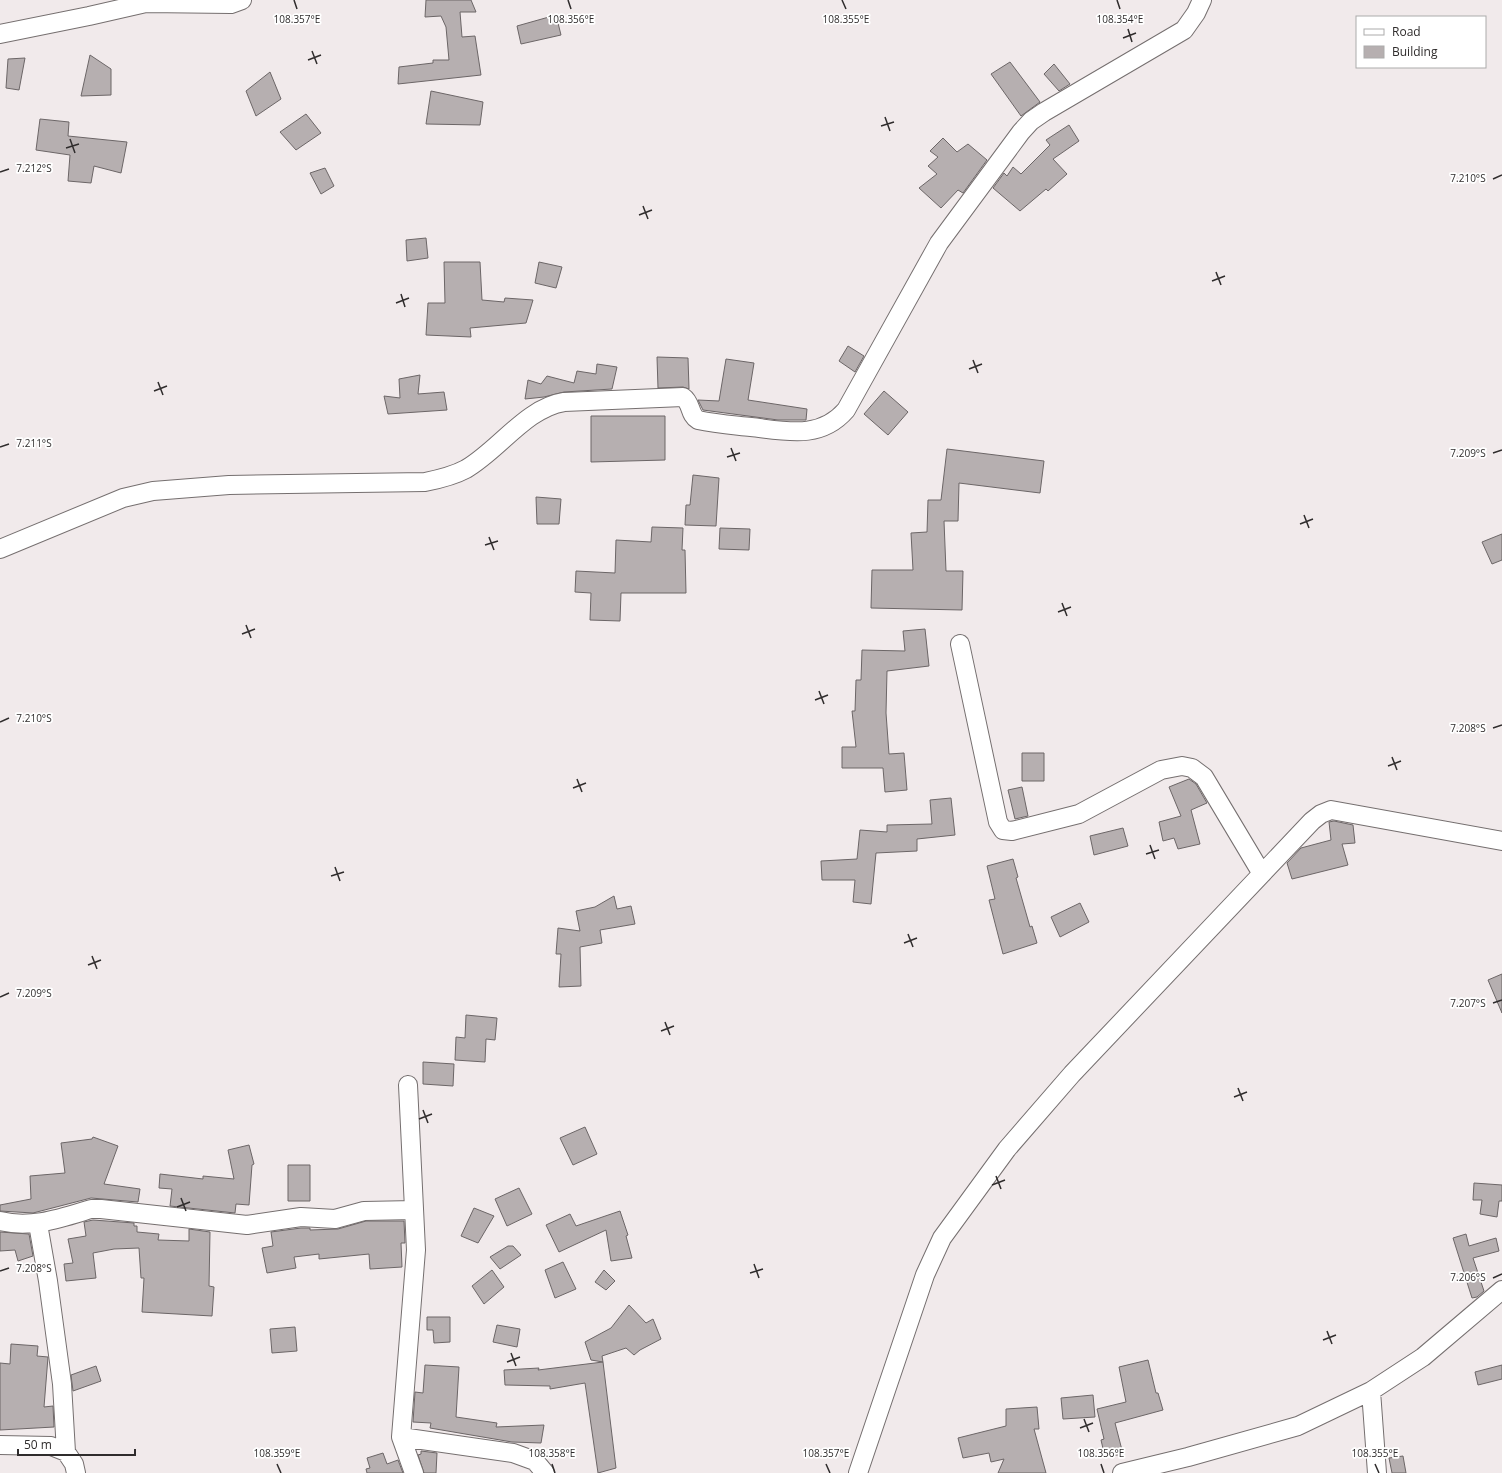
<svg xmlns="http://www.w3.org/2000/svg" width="1502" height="1473" font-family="'Open Sans',sans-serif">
<rect width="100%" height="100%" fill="#f1eaeb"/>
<path fill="#b6afb0" stroke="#6c6667" d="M426,0h45l5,12h-16l2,25 13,-1 6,39 -83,9 1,-17 34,-4v-3h16l-3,-33 -5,-11 -16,1z
M556,15l5,20 -40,9 -4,-18z
M90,55l21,14v26l-30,1z
M25,58l-6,32 -13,-2 2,-29z
M1010,62l30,40 -19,14 -30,-42z
M1054,64l16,20 -11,7 -15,-17z
M270,72l11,27 -25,17 -10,-25z
M431,91l52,11 -3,23 -54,-1z
M306,114l15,19 -25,17 -16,-18z
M40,119l29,3 -1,14 59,6 -6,31 -27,-7 -3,17 -23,-2 2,-26 -34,-5z
M1069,125l10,16 -26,18 14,15 -19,17 -2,-2 -26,22 -27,-23 11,-15 3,3 6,-9 8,7 29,-29 -4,-5z
M943,138l14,14 11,-8 19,16 -24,33 -5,-3 -17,18 -22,-20 18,-14 -9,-8 10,-9 -8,-6z
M325,168l9,18 -13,8 -11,-21z
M426,238l2,20 -21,3 -1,-21z
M444,262h36l2,38 22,2 1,-4 28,2 -7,23 -56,5 1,9 -45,-2 2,-32h17z
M539,262l23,5 -6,21 -21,-5z
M848,346l16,10 -9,16 -16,-11z
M657,357l31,1 1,31 -6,-2 -25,1z
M726,359l28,4 -6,37 59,9 -1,11h-28l-75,-10 -5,-10 21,1z
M597,364l20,3 -5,22 -48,3 -20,5 -19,2 3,-19 13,4 6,-8 27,7 3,-12 19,3z
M420,375l-2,19 26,-2 3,18 -59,4 -4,-18 16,2 -1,-19z
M884,391l24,21 -20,23 -24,-21z
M591,416h74v44l-74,2z
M947,449l97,12 -4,32 -81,-10 -1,38h-14l2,50h17l-1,39 -91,-2 1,-38h41l-2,-37 16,-1 1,-32h13z
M693,475l26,3 -3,48 -31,-1 1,-20h4z
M536,497l25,2 -2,25h-22z
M652,527l31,1 -1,22h3l1,43h-65l-1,28 -30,-1 1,-27 -16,-1 1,-21 39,2 1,-33 35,2z
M720,528l30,1 -1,21 -30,-1z
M1502,534v26l-10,4 -10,-22z
M925,629l4,37 -42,5 -1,42 3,41 15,-1 3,37 -22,2 -2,-24h-41v-21h14l-4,-36h3l1,-31h5l1,-30 43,1 -2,-20z
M1022,753h22v28h-22z
M1189,779l7,5 11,19 -16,7 9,34 -22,5 -4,-11 -11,3 -4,-19 22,-6 -12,-29z
M1022,787l6,29 -13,3 -7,-29z
M951,798l4,37 -38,4v12l-41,2 -5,51 -18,-2 2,-22h-33l-1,-19 36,-2 3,-29 27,2v-7l45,-1 -2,-24z
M1334,821l19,4 2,18 -13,1 6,21 -56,14 -5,-16 14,-15 30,-8 -2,-18z
M1123,828l5,18 -34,9 -4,-19z
M1013,859l5,18 -2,1 14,49 2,-1 5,17 -34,11 -14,-54 6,-1 -8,-33z
M614,896l3,13 14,-3 4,18 -35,6 2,13 -22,4 1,39 -22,1 2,-33h-5l2,-26 22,3 -4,-20 19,-4z
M1080,903l9,19 -29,15 -9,-20z
M1502,974v39l-14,-33z
M466,1015l31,3 -2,22 -9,-1 -1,23 -30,-2 1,-23 9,1z
M423,1062l31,2 -1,22 -30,-2z
M585,1127l12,27 -24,11 -13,-27z
M93,1137l25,9 -14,38 36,5 -2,13 -47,-4 -58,15 -33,-2v-6l31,-6 -1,-23 35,-3 -4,-30 31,-4z
M249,1145l5,19 -2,1 -3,40 -13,-1 -1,9 -65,-7 2,-17 -13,-1 1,-14 43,5v-3l31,3 -6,-29z
M288,1165h22v36h-22z
M1474,1183l28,2v16h-3l-2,16 -17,-3 2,-14h-9z
M519,1188l13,26 -25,12 -12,-27z
M474,1208l20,8 -16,27 -17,-7z
M620,1211l8,24 -2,1 6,22 -21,3 -5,-31 -47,22 -13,-27 24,-11 6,12z
M93,1220l41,3v3h3v6l22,2 -1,6 31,1v-12l21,3 -1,54 5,1 -2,29 -70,-4 2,-34h-3l-2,-30 -25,1 -21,4 3,25 -30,3 -2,-17 9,-1 -5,-24 18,-3 -2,-14z
M366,1221h38l1,22h-4l1,24 -32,2 -1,-15 -50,5v-5l-25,3 2,11 -29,5 -5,-25 11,-2 -2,-14 30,-4h9v2l28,-1z
M0,1232l29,2 4,22 -15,5 -3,-11 -15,1z
M1466,1234l3,12 27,-8 3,13 -26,7 11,33 -7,6 -5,1 -19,-60z
M508,1246h5l8,9 -21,14 -10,-12z
M563,1262l13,27 -21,9 -10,-28z
M492,1270l12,17 -20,17 -12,-18z
M604,1270l11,11 -9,9 -11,-8z
M629,1305l17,18 7,-4 8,20 -21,11 -6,5 -8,-7 -24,8 1,6 -12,-2 -6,-18 26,-14z
M427,1317h23v25l-16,1 -1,-13h-6z
M497,1325l23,4 -3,18 -24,-5z
M295,1327l2,24 -25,2 -2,-24z
M11,1344l27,2 -1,10 11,1 -4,50 9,-1 1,21 -54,3v-67l10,1z
M1148,1360l8,33h2l5,17 -48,13 8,31 -18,3 -4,-17 3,-1 -7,-30 29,-7 -7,-35z
M603,1362l13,106 -18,5 -13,-90 -35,6v-3l-45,-1 -1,-15 35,-2 -1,2z
M425,1365l34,2 -3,50 41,6 -1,4 48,-2 -3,18 -29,-1 -82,-14 1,-5 -18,-1 2,-30 8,1z
M1502,1365v14l-24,6 -3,-13z
M96,1366l5,15 -28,10 -2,-16z
M1093,1395l2,22 -32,2 -2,-21z
M1037,1407l2,22h-5l12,44h-48l6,-14 -13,3 -2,-9 -26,5 -5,-20 48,-12v-17z
M421,1451l16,2 -1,20h-12l-6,-18 3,-1z
M383,1453l4,11 11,-4 5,13h-36l-1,-4 4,-1 -3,-10z
M1403,1456l3,17h-14l-3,-15z"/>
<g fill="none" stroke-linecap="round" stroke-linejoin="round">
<g stroke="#756f6f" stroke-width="20">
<path id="street" d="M0,34l89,-18 57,-13 85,1 11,-4
M0,549l123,-51 30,-7 76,-6 196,-3c15,-3 28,-6 41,-13 33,-19 60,-61 98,-67l119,-5c9,6 6,18 15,23 18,4 35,5 53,7 35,4 69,13 95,-17l93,-167 82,-111 10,-11 13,-9 140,-82 12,-17 6,-13
M960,644l38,178 5,8 9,1 67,-17 82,-44 21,-4 10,2 12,9 58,97
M408,1085l8,165 -15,187 13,36
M0,1221c31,8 61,-3 91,-12h10l146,16 54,-8 34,2 29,-8 50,-1
M38,1224l10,57 14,103 4,68 8,12 2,9
M1371,1391l6,82
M401,1437l112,16 22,8 10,12
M0,1445l51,1 15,6
M858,1473l67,-198 17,-37 65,-89 65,-75 240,-253 9,-7 10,-4 171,31
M1122,1473l66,-16 110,-31 73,-35 52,-34 79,-67"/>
</g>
<use href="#street" stroke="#fff" stroke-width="18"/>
</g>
<path fill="none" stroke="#2f2c2c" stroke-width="1.5" d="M294,0l3,9M568,0l3,9M842,0l4,9M1117,0l3,9M1128,29l4,13M1123,38l13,-5M312,51l5,13M308,60l13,-5M885,117l5,14M881,126l13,-4M70,139l5,14M66,148l13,-4M0,172l9,-3M1493,179l9,-4M643,206l5,13M639,215l13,-5M1216,272l5,13M1212,281l13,-5M401,294l4,13M396,303l13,-5M973,360l5,13M969,369l13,-5M158,382l5,13M154,391l13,-5M0,447l9,-3M731,448l5,13M1493,453l9,-3M727,457l13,-4M1304,515l5,13M1300,524l13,-5M489,537l5,13M485,545l13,-4M1062,603l5,13M1058,612l13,-5M246,625l5,13M242,634l13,-5M819,691l5,13M815,700l13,-5M0,722l9,-4M1493,728l9,-3M1392,757l5,13M1388,766l13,-5M577,779l5,13M573,788l13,-5M1150,845l5,14M1146,854l13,-4M335,867l5,14M331,876l13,-4M908,934l5,13M904,943l13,-5M92,956l5,13M88,965l13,-5M0,997l9,-4M1493,1003l9,-3M665,1022l5,13M661,1031l13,-5M1238,1088l5,13M1234,1097l13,-5M423,1110l5,13M419,1119l13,-5M996,1176l5,13M992,1185l13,-5M181,1198l5,13M177,1207l13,-5M754,1264l5,14M0,1271l9,-3M750,1273l13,-4M1493,1278l9,-4M1327,1331l5,13M1323,1340l13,-5M511,1353l5,13M507,1362l13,-5M1084,1419l5,13M1080,1428l13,-5M277,1464l4,9M552,1464l3,9M826,1464l4,9M1101,1464l3,9M1375,1464l4,9"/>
<g font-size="10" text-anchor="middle" fill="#2f2c2c" stroke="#fff" stroke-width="3.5" stroke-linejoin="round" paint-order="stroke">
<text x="297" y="23">108.357°E</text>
<text x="571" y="23">108.356°E</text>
<text x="846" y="23">108.355°E</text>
<text x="1120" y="23">108.354°E</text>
<text x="34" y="172">7.212°S</text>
<text x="1468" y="182">7.210°S</text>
<text x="34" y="447">7.211°S</text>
<text x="1468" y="457">7.209°S</text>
<text x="34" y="722">7.210°S</text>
<text x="1468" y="732">7.208°S</text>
<text x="34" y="997">7.209°S</text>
<text x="1468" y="1007">7.207°S</text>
<text x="34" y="1272">7.208°S</text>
<text x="1468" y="1281">7.206°S</text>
<text x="277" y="1457">108.359°E</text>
<text x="552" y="1457">108.358°E</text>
<text x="826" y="1457">108.357°E</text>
<text x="1101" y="1457">108.356°E</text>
<text x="1375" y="1457">108.355°E</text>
</g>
<rect x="1356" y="16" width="130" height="52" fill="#ffffff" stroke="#acabab"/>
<rect x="1364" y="29" width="20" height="6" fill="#ffffff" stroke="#acabab"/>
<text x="1392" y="36" font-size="12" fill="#2f2c2c">Road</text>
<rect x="1364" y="46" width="20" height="12" fill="#b6afb0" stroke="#acabab"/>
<text x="1392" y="56" font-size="12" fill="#2f2c2c">Building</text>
<path d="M18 1449v6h117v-6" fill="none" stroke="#2f2c2c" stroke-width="2"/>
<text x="24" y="1449" font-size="12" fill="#2f2c2c" stroke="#ffffff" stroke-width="3" paint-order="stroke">50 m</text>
</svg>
